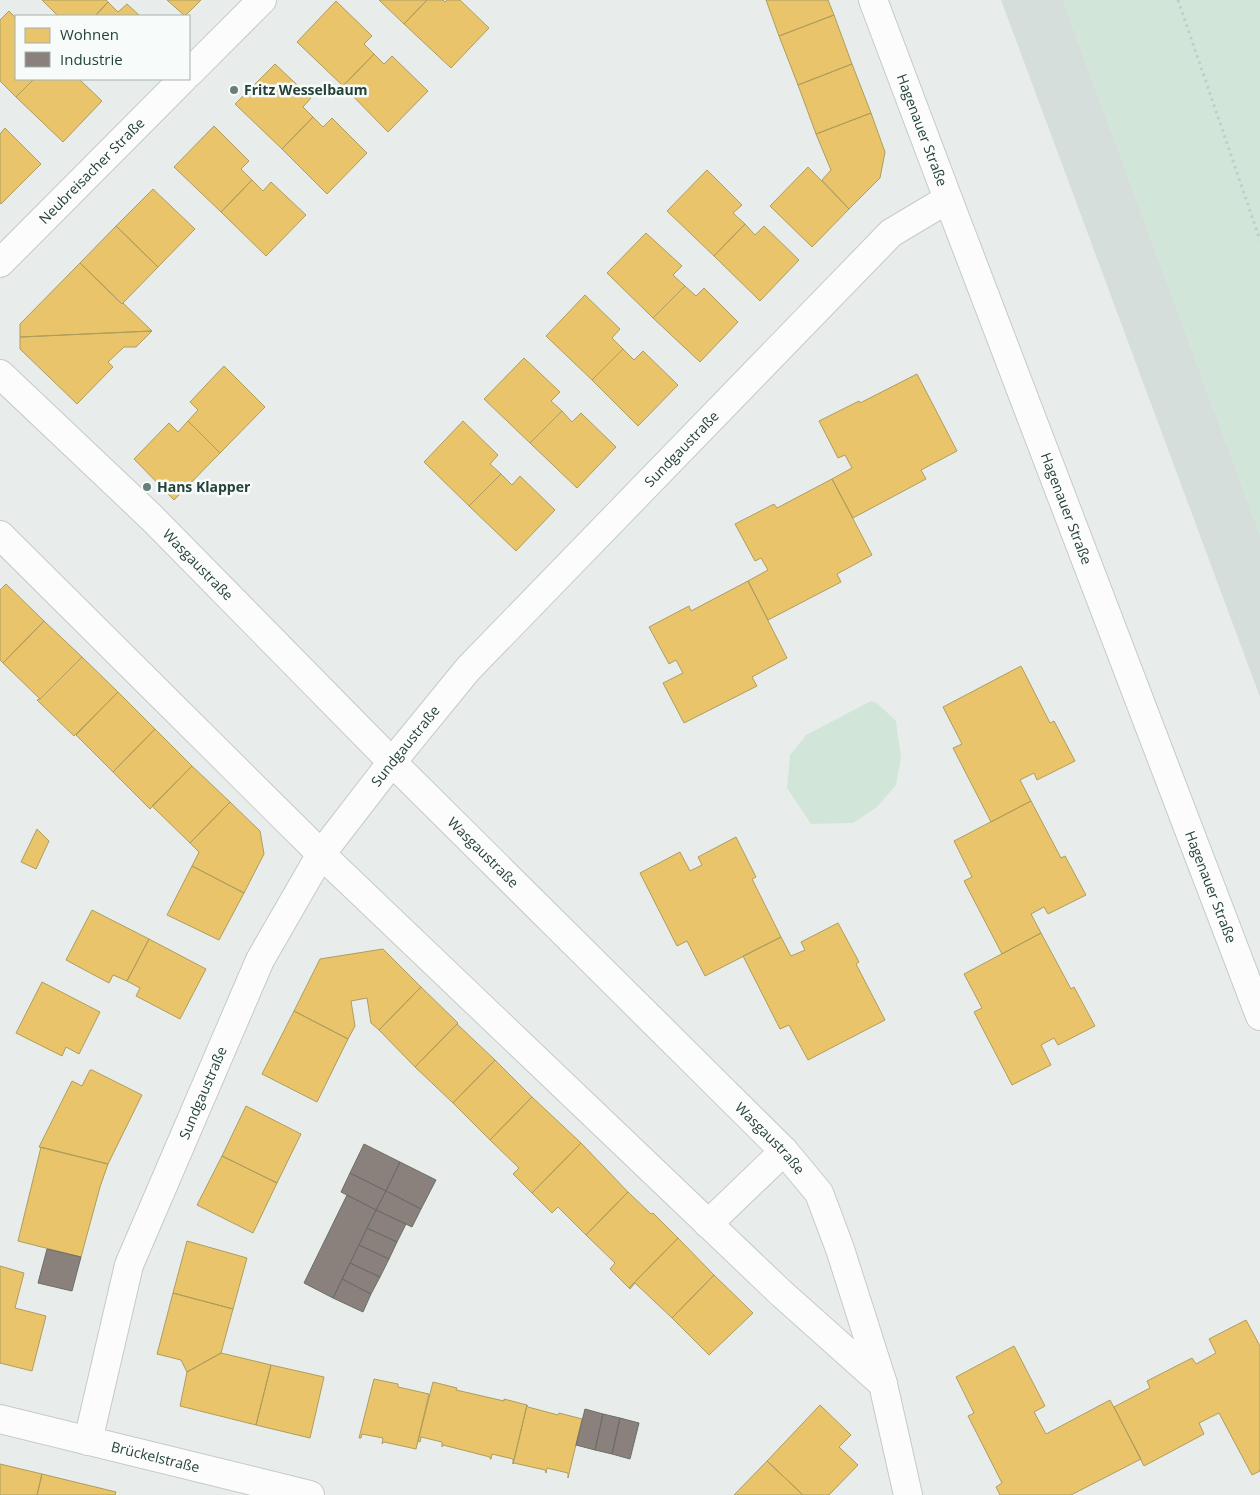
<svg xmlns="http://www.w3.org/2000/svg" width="1260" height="1495" font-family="'Open Sans',sans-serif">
<rect width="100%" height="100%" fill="#e8edeb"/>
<path fill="#d6dedb" d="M1001,0h62l197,534v163z"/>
<path fill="#d1e6d8" d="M1063,0h197v534z
M871,701l7,3 18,17 5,37 -5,27 -19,22 -24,16 -42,1 -24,-36 3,-33 16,-20z"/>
<path fill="#e9c46a" stroke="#ae9d5c" d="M42,0h64l2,2 -13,14h-37z
M167,0h34l-16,16z
M379,0h48l-23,24z
M427,0h16l2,2 2,-2h13l29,28 -38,40 -47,-44z
M766,0h62l6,15 -55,21z
M336,1l36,35 -8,8 10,10 -31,32 -46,-44z
M108,2l10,10 9,-8 13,12h-45z
M9,11l7,7v61h18l-18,18 -16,-16v-61z
M834,15l18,49 -54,21 -19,-49z
M374,54l10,10 8,-8 36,35 -40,41 -45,-46z
M275,64l36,34 -8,9 10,10 -31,32 -47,-45z
M852,64l19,49 -55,21 -18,-49z
M34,79h45l23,22 -39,41 -47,-45z
M871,113l14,39 -5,26 -31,31 -27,-29 9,-10 -15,-36z
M313,117l10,10 9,-9 35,35 -40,41 -45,-45z
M214,126l35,35 -8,8 11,11 -31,32 -47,-45z
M5,128l36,36 -40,40 -1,-1v-69z
M808,167l41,42 -37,38 -42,-41z
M707,170l35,35 -9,8 12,11 -31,32 -47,-45z
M252,180l11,11 8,-9 35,33 -40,41 -45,-44z
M153,189l42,40 -37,38 -42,-41z
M745,224l10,11 9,-9 35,34 -39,41 -46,-45z
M116,226l42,41 -36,37 -42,-41z
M646,233l36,33 -9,9 12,11 -32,32 -46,-45z
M80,263l42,41 1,-1 29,28 -132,6v-13z
M685,286l11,10 8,-8 34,34 -38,40 -47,-44z
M585,295l35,34 -8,9 11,11 -31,31 -46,-44z
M152,331l-16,16h-12l-16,15 5,5 -36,37 -57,-55v-12z
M623,349l11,11 9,-9 35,34 -40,41 -46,-46z
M524,358l36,34 -9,9 11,10 -32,32 -46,-44z
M224,366l41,41 -45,46 -32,-32 10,-11 -8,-8z
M917,374l40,77 -36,19 5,9 -73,39 -21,-39 20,-11 -7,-13 -7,3 -19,-37 40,-20 1,2z
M562,411l10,11 9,-9 35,34 -39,41 -47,-45z
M188,421l32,32 -46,47 -40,-41 35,-36 9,9z
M463,421l35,34 -8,9 11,10 -32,32 -45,-44z
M501,474l11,11 8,-9 35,34 -39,41 -47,-45z
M832,479l40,76 -35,19 4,8 -73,38 -20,-39 20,-11 -7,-12 -6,3 -20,-37 39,-20 3,4z
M748,581l39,77 -35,19 5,9 -73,37 -21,-40 20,-10 -7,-13 -7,4 -20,-37 40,-21 2,5z
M6,584l38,37 -41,42 -3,-3v-70z
M44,621l38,36 -42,42 -37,-36z
M82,657l36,35 -44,44 -37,-36 3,-1z
M1021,666l29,57 4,-2 21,40 -38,19 -3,-7 -14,7 11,21 -40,21 -38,-74 9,-4 -19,-37z
M118,692l37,37 -42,43 -37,-37z
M155,729l37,37 -42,43 -37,-37z
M192,766l38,36 -40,41 -38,-37z
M1031,801l30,57 4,-2 21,39 -38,19 -4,-7 -13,7 10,19 -39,21 -38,-73 8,-4 -18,-36z
M230,802l30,29 4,23 -20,39 -52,-27 7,-14 -9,-9z
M37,829l12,12 -13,28 -15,-7z
M736,837l20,40 -4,2 29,58 -76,39 -18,-35 -10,5 -37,-73 40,-21 10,19 12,-6 -4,-8z
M192,866l52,27 -25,47 -52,-25z
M92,910l57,29 -22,42 -14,-6 -4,8 -43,-23z
M838,923l21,39 -3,2 29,56 -77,40 -19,-35 -9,4 -37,-73 38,-19 10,19 14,-6 -4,-8z
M1041,933l30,56 3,-2 21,39 -37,19 -4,-7 -13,7 10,20 -39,20 -38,-73 8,-4 -18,-34z
M149,939l57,30 -26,50 -44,-23 4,-8 -13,-7z
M383,949l38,38 -42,43 -8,-7 -4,-25 -16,3 4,25 -7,13 -54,-28 26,-52z
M42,982l58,30 -21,42 -13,-7 -4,9 -46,-23z
M421,987l37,36 -43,44 -36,-37z
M294,1011l54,28 -31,63 -55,-28z
M457,1024l38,36 -42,43 -38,-36z
M495,1060l37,37 -42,43 -37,-37z
M90,1070h2l50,25 -34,69 -69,-17 33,-66 10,5z
M532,1097l49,46 -49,50 -19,-19 6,-6 -29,-28z
M246,1106l55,28 -24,49 -55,-27z
M581,1143l47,49 -42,43 -28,-28 -6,6 -20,-20z
M41,1147l67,17 -8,23 -19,70 -63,-16z
M222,1156l55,27 -24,50 -56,-28z
M628,1192l23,22 2,-1 25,25 -49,50 -19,-19 5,-6 -29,-28z
M678,1238l36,37 -42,43 -37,-35 -5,6 -1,-1z
M187,1241l60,17 -14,51 -60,-16z
M0,1266l24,7 -9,35 31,8 -14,55 -32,-8z
M714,1275l39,38 -44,42 -37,-37z
M173,1293l60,16 -12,44 -34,19 -6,-12 -24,-6z
M1246,1320l14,26v125l-8,4 -33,-62 -20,10 5,11 -60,32 -30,-59 36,-19 -3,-7 45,-23 4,6 20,-11 -7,-14z
M1014,1346l31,60 -11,6 12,22 64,-34 31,59 -70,36h-71l-4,-8 6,-4 -34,-67 6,-3 -18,-36z
M221,1353l50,12 -15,60 -76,-19 7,-34z
M271,1365l53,12 -14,61 -54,-13z
M374,1379l24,5v3l31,7 -13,55 -32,-7 -2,2 1,-6 -21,-4 -1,4h-2z
M433,1382l24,6 -1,2 48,11v-2l23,6 -14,59v-5l-21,-5 -1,5h-1v-2l-47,-12 -1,2v-5l-21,-5 -1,5 -2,-1z
M527,1405l1,2 30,8 1,-2 23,6 -14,59v-5l-21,-5 -1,5 -1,-3 -31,-7 -1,1z
M820,1405l31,30 -12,12 19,18 -29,30h-26l-36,-34z
M767,1461l36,34h-69z
M0,1464l42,10 -5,21h-37z
M42,1474l74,18 -1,3h-78z"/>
<path fill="#8a817c" stroke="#6b6e68" d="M364,1144l36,18 -14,29 -36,-18z
M400,1162l36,18 -15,29 -35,-18z
M350,1173l36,18 -10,19 -35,-18z
M386,1191l35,18 -9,18 -36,-17z
M347,1195l29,15 -43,88 -29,-15z
M376,1210l30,14 -9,18 -30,-14z
M367,1228l30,14 -8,17 -30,-14z
M359,1245l30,14 -9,18 -30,-14z
M47,1249l34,8 -9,34 -34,-8z
M350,1263l30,14 -9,17 -29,-15z
M342,1279l29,15 -8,18 -30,-14z
M585,1409l18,5 -8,36 -19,-5z
M603,1414l17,4 -8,36 -17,-4z
M620,1418l19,5 -9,36 -18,-5z"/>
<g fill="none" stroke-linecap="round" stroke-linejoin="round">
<g stroke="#c5cac8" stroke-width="30">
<g id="minor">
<path id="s1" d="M873,0l75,199 312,817"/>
<path d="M189,73l73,-73"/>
<path id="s2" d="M0,263l183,-184"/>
<path id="s3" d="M0,374l152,144 240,244 392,389 35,42 21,56 43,135 25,111"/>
<path d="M0,535l321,319 460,439 102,91"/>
<path d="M708,1224l76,-73"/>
<path id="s4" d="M0,1419l310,76"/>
<path id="s5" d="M88,1441l41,-176 131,-305 61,-106 71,-92 76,-93 423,-436 57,-34"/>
</g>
</g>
<path stroke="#c3ccca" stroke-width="3" stroke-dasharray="2.5 4" stroke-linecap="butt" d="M1178,0l82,240"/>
<use href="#minor" stroke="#fcfcfc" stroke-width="28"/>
</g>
<g fill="#697e78" stroke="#f7fbf9" stroke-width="2">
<circle cx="234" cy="90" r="5"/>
<circle cx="147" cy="487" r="5"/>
</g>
<g text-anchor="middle" stroke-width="5" stroke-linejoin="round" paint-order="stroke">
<g font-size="14" font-weight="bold" fill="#24423a" stroke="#f7fbf9" text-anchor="start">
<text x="244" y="95">Fritz Wesselbaum</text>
<text x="157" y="492">Hans Klapper</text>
</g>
<g font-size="14" fill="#24423a" stroke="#f7fbf9">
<text dy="5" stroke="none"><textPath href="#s1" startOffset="139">Hagenauer Straße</textPath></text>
<text dy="5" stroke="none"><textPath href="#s2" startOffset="130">Neubreisacher Straße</textPath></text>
<text dy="5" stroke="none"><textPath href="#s5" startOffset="1178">Sundgaustraße</textPath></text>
<text dy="5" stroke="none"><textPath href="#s1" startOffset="544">Hagenauer Straße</textPath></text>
<text dy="5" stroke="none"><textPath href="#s3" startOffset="275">Wasgaustraße</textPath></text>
<text dy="5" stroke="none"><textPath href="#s5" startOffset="772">Sundgaustraße</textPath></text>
<text dy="5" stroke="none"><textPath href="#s3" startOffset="680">Wasgaustraße</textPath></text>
<text dy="5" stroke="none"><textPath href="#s1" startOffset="949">Hagenauer Straße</textPath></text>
<text dy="5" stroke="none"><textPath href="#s5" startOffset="368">Sundgaustraße</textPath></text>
<text dy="5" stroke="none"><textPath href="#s3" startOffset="1085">Wasgaustraße</textPath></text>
<text dy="5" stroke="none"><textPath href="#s4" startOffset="160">Brückelstraße</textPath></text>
</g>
</g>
<rect x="15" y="15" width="175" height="65" fill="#f7fbf9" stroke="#a3b1ad"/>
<rect x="25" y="28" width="25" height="15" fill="#e9c46a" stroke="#a3b1ad"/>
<text x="60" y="40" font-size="15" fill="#24423a">Wohnen</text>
<rect x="25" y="52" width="25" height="15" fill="#8a817c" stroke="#a3b1ad"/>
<text x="60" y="65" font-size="15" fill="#24423a">Industrie</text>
</svg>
